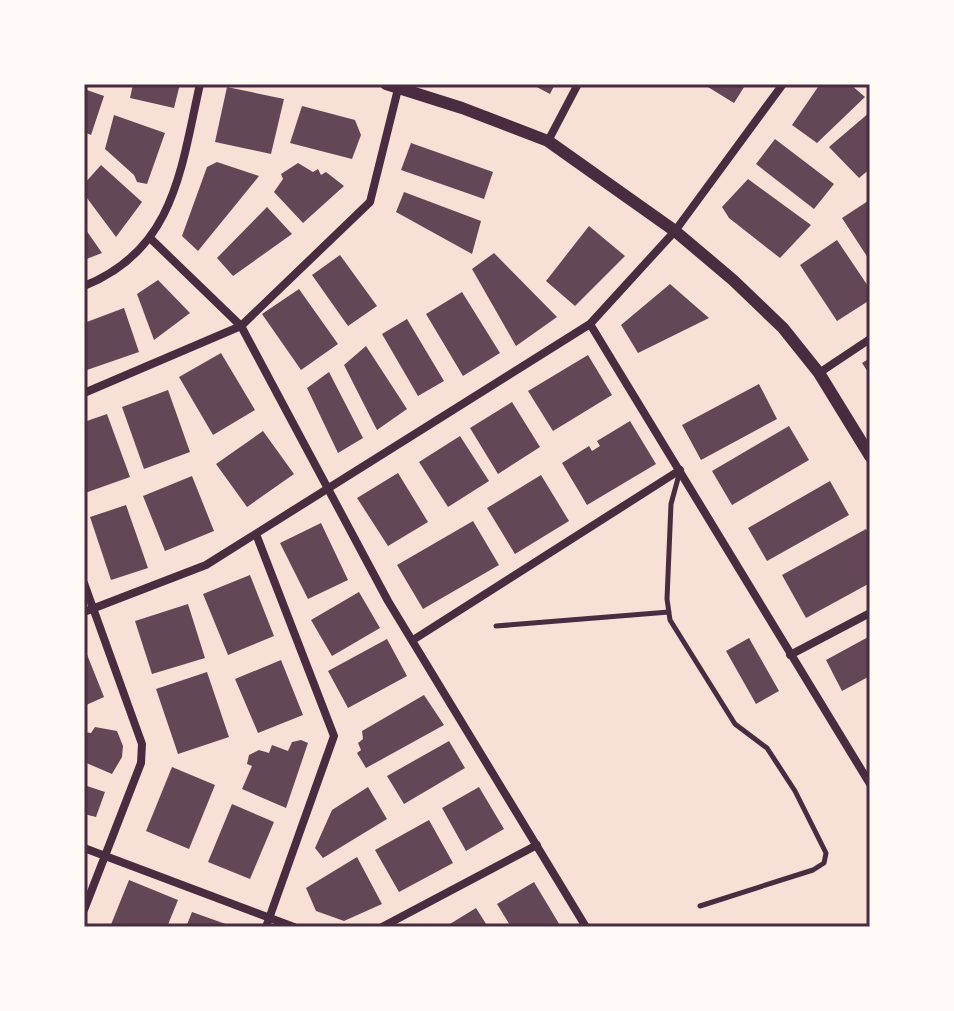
<svg xmlns="http://www.w3.org/2000/svg" width="954" height="1011" font-family="'Work Sans',sans-serif">
<rect width="100%" height="100%" fill="#f7e1d7"/>
<path fill="#644757" d="M133,84h47l-6,24 -44,-10z
M531,84h24l-5,10z
M703,84h43l-12,19z
M820,84h30l15,13 -48,46 -25,-18z
M227,87l57,12 -13,55 -56,-12z
M84,89l20,7 -13,39 -7,-3z
M302,106l53,14 6,15 -9,24 -62,-16z
M870,112v57l-11,9 -30,-31z
M114,115l51,18 -18,51 -10,-2 -3,-7 -29,-26z
M775,139l59,45 -20,25 -58,-45z
M411,143l82,29 -9,27 -83,-29z
M217,162l42,14 -61,75 -16,-15 25,-69z
M298,163l15,9 5,-3 3,6 5,-3 18,14 -41,37 -29,-31 9,-13 -2,-5z
M101,165l41,37 -26,35 -32,-43v-10z
M748,179l63,46 -31,33 -51,-40 -7,-11z
M404,192l77,29 -9,33 -76,-42z
M868,201l2,2v58l-28,-43z
M267,207l25,27 -59,42 -16,-18z
M589,226l36,30 -50,50 -29,-25z
M84,227l18,26 -18,7z
M837,240l33,49v11l-33,21 -37,-56z
M494,253l63,64 -41,29 -44,-77z
M340,255l37,51 -29,20 -36,-51z
M158,280l32,33 -36,27 -17,-46z
M670,284l39,34 -71,35 -17,-28z
M299,289l39,55 -37,26 -39,-56z
M462,292l38,61 -37,23 -37,-62z
M124,308l15,44 -55,19v-48z
M407,319l37,62 -26,15 -36,-62z
M366,346l41,63 -30,21 -33,-65z
M221,353l34,57 -42,25 -34,-58z
M588,355l24,40 -59,36 -25,-40z
M870,358v17l-8,-12z
M329,372l34,66 -25,15 -31,-65z
M759,384l18,35 -76,41 -19,-35z
M168,390l22,62 -46,17 -22,-62z
M512,402l28,45 -42,27 -28,-46z
M107,414l23,63 -45,16 -1,-71z
M630,421l26,43 -69,41 -25,-42 27,-17 3,5 8,-5 -3,-5z
M789,426l20,34 -77,45 -20,-34z
M263,431l31,43 -47,33 -31,-43z
M460,436l29,45 -41,26 -29,-45z
M398,473l30,49 -40,24 -31,-48z
M541,475l28,46 -54,33 -28,-46z
M192,476l22,55 -49,20 -22,-55z
M830,481l19,34 -82,46 -19,-33z
M126,505l22,63 -37,12 -21,-63z
M473,521l26,44 -76,44 -26,-44z
M321,523l27,57 -40,19 -28,-56z
M866,529l4,8v46l-64,35 -24,-43z
M250,575l24,61 -46,19 -25,-61z
M359,592l21,36 -48,28 -21,-36z
M188,604l17,54 -53,16 -17,-53z
M870,636v40l-28,15 -16,-31z
M749,638l30,53 -23,13 -30,-53z
M387,639l20,37 -59,32 -20,-37z
M84,647l20,50 -20,9z
M281,660l22,55 -45,18 -23,-54z
M207,672l22,65 -51,17 -22,-65z
M424,695l20,30 -78,43 -9,-15 4,-3 -3,-7 5,-4 -1,-8z
M95,727l22,4 6,15 -1,11 -10,17 -28,-12v-30l7,1z
M301,740l7,3 -22,65 -44,-19 10,-23 -5,-2 2,-9 10,-5 10,3 3,-8 16,6 4,-9z
M449,741l16,27 -61,36 -17,-28z
M172,767l43,18 -26,64 -43,-18z
M84,785l21,7 -9,25 -12,-3z
M368,787l19,32 -64,39 -8,-10 17,-38z
M479,787l25,42 -38,22 -24,-43z
M232,804l42,18 -24,57 -42,-17z
M429,820l24,43 -54,29 -24,-42z
M357,857l25,47 -38,17 -28,-10 -10,-23z
M129,880l49,20 -11,27h-57z
M534,882l27,45h-50l-14,-23z
M476,908l12,19h-43z
M192,912l42,15h-48z"/>
<g fill="none" stroke-linecap="round" stroke-linejoin="round">
<path stroke="#4a2c40" stroke-width="5" d="M680,471l-9,33 -4,95 3,21 65,104 32,24 28,43 31,62 -2,10 -11,7 -113,36
M496,626l173,-14"/>
<path stroke="#4a2c40" stroke-width="8" d="M548,141l30,-57
M151,239l90,87 147,275 198,326
M84,286c91,-36 97,-118 116,-202
M590,324l280,460
M819,373l51,-34
M84,393l157,-67 129,-124 29,-117
M256,534l78,202 -68,191
M84,583l58,161 -1,19 -57,147
M84,612l122,-47 384,-241 85,-93 108,-147
M413,640l267,-170
M790,655l80,-42
M84,848l210,79
M382,927l155,-82"/>
<path stroke="#4a2c40" stroke-width="12" d="M386,84l76,24 86,33 127,90 58,49 50,48 36,45 51,83"/>
</g>
<rect width="954" height="1011" fill="none" stroke="#fffaf5" stroke-width="172"/>
<rect x="86" y="86" width="782" height="839" fill="none" stroke="#4a2c40" stroke-width="3"/>
</svg>
